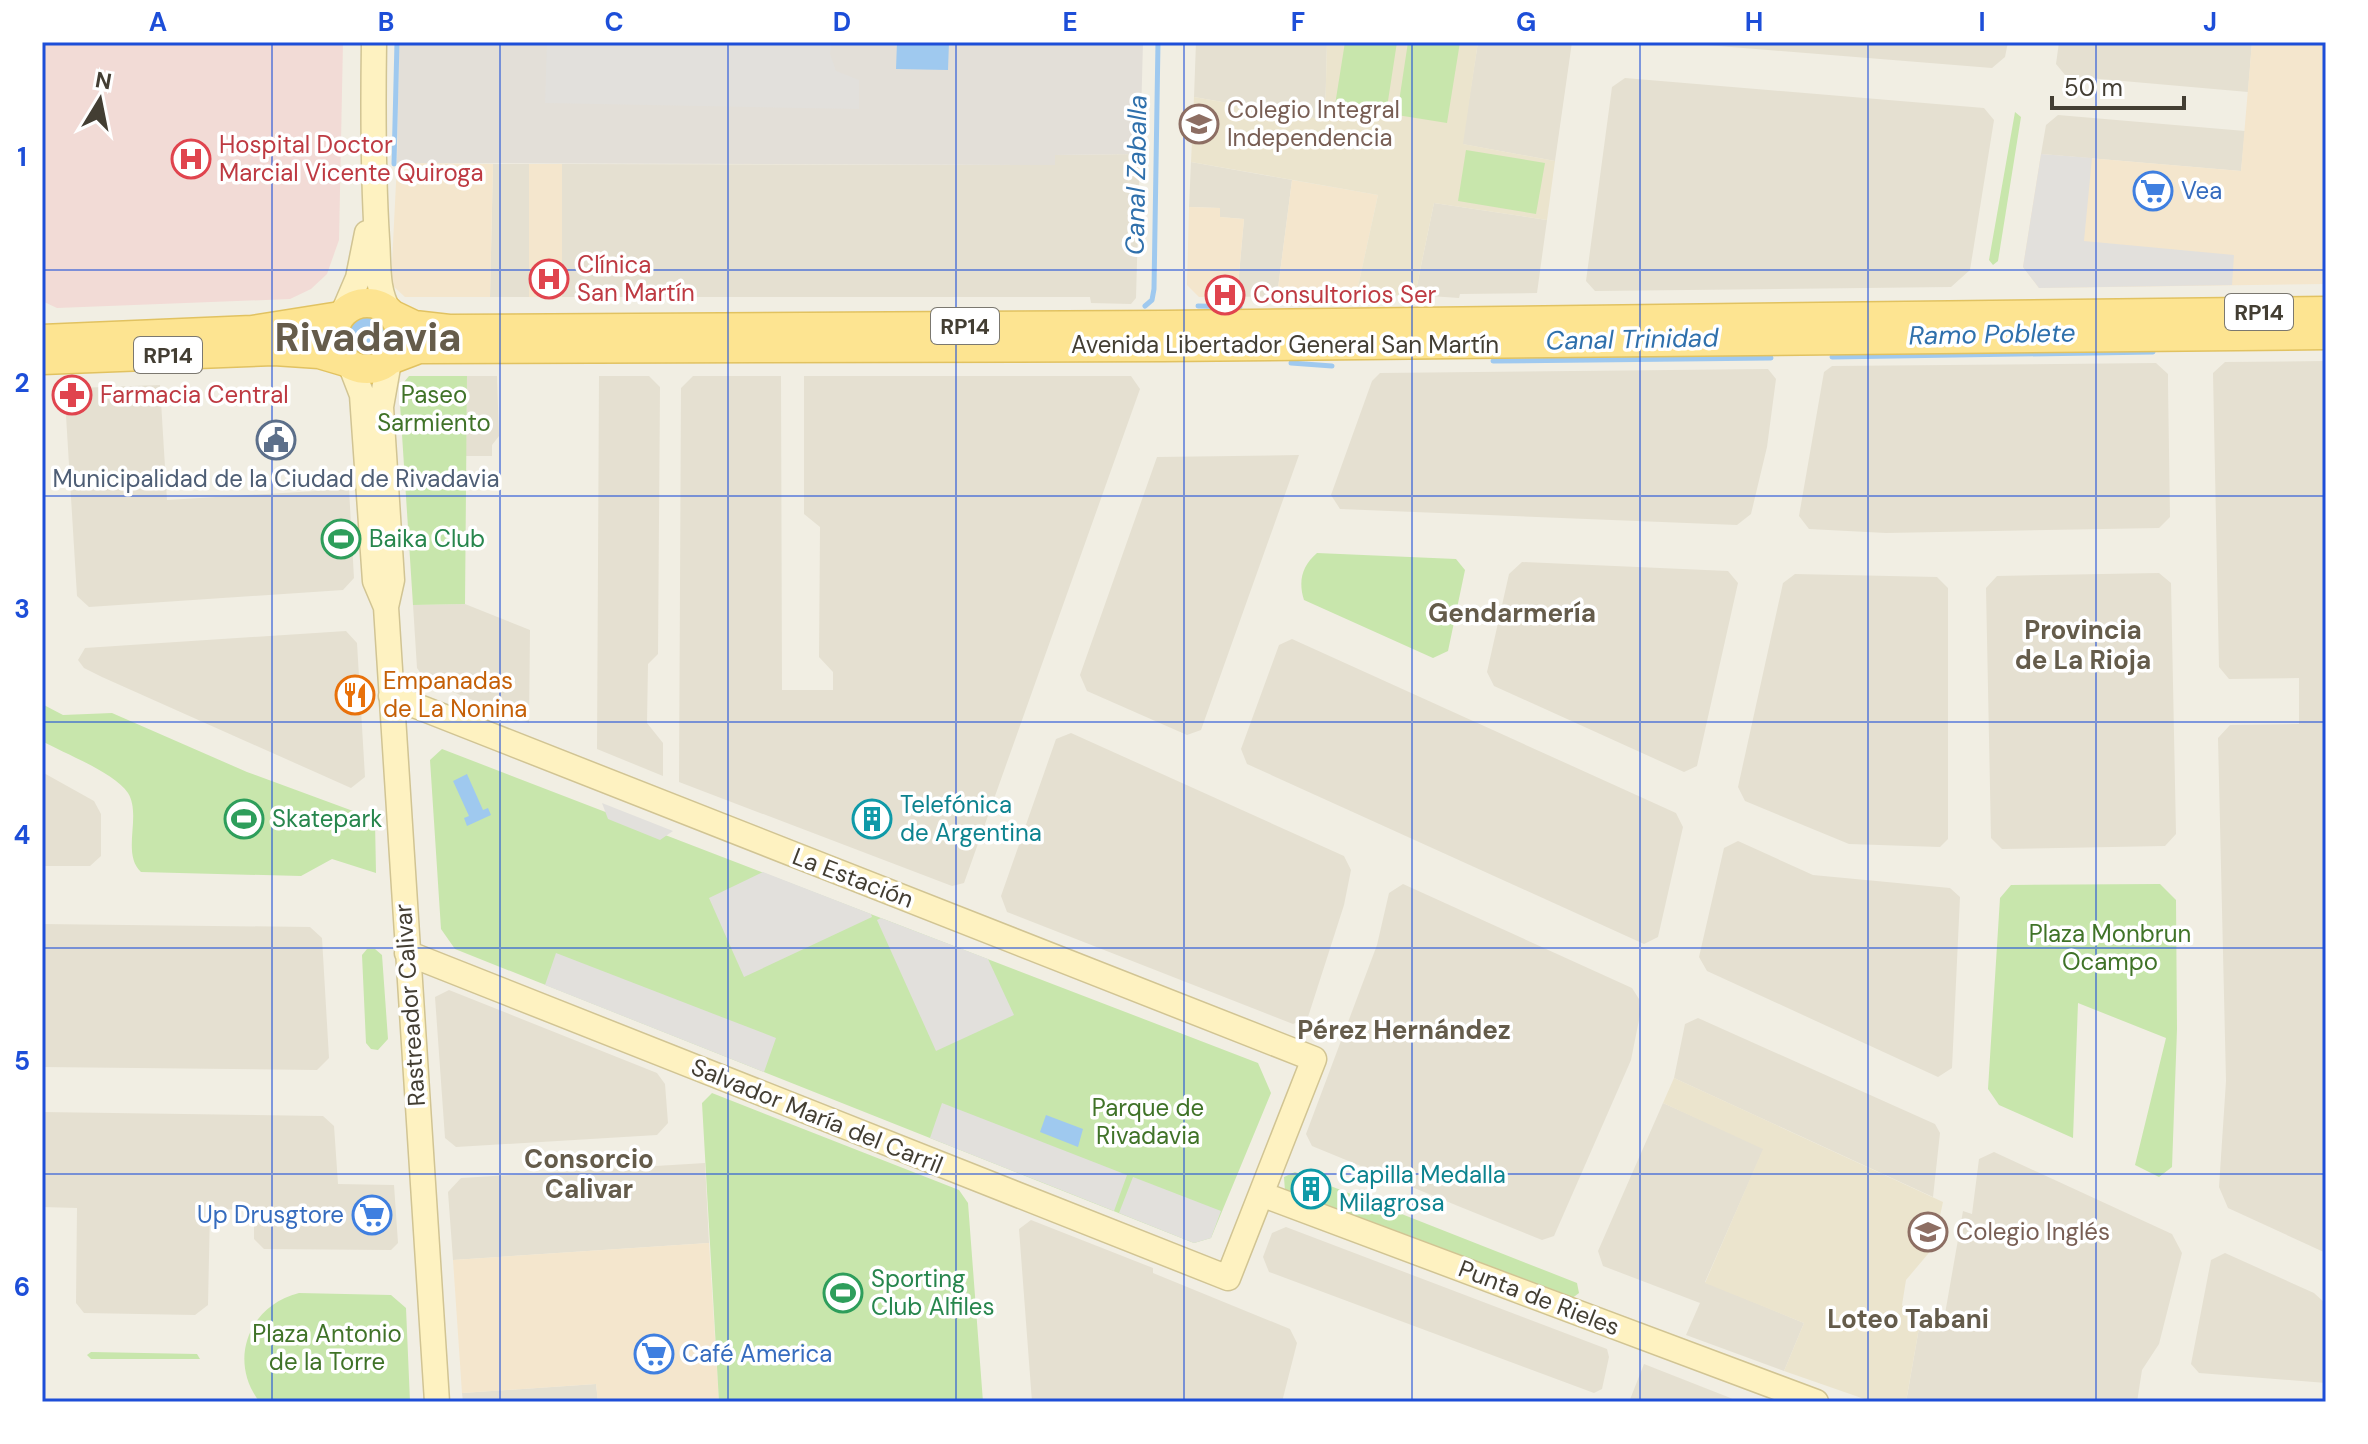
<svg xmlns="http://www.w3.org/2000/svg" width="2368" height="1444" font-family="'DM Sans',sans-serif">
<rect width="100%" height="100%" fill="#f1eee3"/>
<path fill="#e5e0d1" d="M1196,42h131l-2,78 -131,-23z
M1478,42h94l-17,119 -93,-17z
M1670,42h338l-3,15 -13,11z
M2059,42h193l-4,50 -182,-16 -10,-12z
M1625,78l359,30 10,12 -24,150 -19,17 -356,4 -9,-10 26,-194z
M2058,115l187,16 -4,40 -200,-17 5,-29z
M1140,154l-4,144 -5,6 -40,-1 -1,-6h-528v-133l492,1 1,-10z
M1191,162l101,18 -15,116 -40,1 7,-78 -25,-2 1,-9 -31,-1z
M493,164h36v133h-39z
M1434,203l113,17 -10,73 -77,1 -1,4 -44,-3z
M2326,361v892l-98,-45 -9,-21 7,-106 -8,-343 12,-13 69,-1v-46l-70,1 -10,-12 -6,-294 12,-11z
M2156,363l12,11v10l2,133 -11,11 -273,5 -77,-4 -10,-13 25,-144 8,-6z
M1768,369l8,10 -9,68 -16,67 -14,11 -397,-16 -9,-14 41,-114 8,-8z
M467,376h30l2,60 -7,9v11h-26z
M599,376h50l11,11 -2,267 -10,10 -1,59 16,20v33l-66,-27z
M693,376h88l1,314h51v-18l-14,-15 1,-130 -16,-13v-138h327l9,13 -176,494 -12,3 -273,-104 2,-394z
M160,385l7,115 182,-11 5,89 -11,12 -254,17 -12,-11 -12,-197 11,-11z
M1299,455l-98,275 -14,5 -100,-44 -7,-16 77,-218z
M1522,562l206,9 10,12 -41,183 -13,6 -190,-86 -7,-14 22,-98z
M2159,573l12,10 5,251 -11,12 -163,3 -11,-11 -5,-250 11,-12z
M1795,574l142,3 11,11v251l-8,8 -91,-3 -104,-43 -7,-14 45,-204z
M465,604l65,26 -1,93 -103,-42 -9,-13 -4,-63z
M346,631l11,12 8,134 -14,11 -249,-111 -18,-9 -6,-8 7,-12z
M1292,639l384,174 7,14 -25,110 -14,7 -397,-180 -6,-15 38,-104z
M1071,733l273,123 7,14 -7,35 -36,112 -15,7 -286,-112 -6,-16 55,-157z
M42,772l52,29 7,13v42l-11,10h-48z
M1738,841l75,34 137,13 10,9 -8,171 -14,9 -231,-106 -8,-14 25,-109z
M1403,884l229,104 7,11 1,16 -9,45 -77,176 -12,4 -84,-34 -146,-60 -6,-12 71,-189 12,-52z
M42,924l268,3 12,11 7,120 -12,12 -275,-3z
M449,990l208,83 8,11 3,39 -11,12 -201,12 -11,-9 -10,-141z
M1698,1018l237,106 5,9 -7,64 -259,-119 11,-54z
M1663,1103l101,45 -59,134 99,41 -20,48 -98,-36 14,-32 -97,-37 -5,-15z
M42,1112l281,4 11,10 4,58 56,1 4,58 -7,7 -127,-1 -10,-10v-29l-44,-1 -2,96 -13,10 -111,-2 -8,-10 1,-95 -35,-1z
M1994,1152l178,82 10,19 -23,91 -17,26 -5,32h-231l13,-74 23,3 21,-120 9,3 7,-55z
M705,1163l4,80 -256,17 -5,-68 13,-14z
M1031,1220l122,48v5l137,56 7,14 -15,59h-250l-13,-173z
M1286,1227l321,122 2,8 -7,32 -8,4 -325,-121 -6,-15 9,-24z
M2225,1253l89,40 12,11v79l-127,-10 -8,-9 20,-104z
M1644,1364l84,33 11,5h-110z
M596,1384l2,18h-135l-1,-9z"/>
<path fill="#f4e6cd" d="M2252,42h74v242l-287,4 -16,-21 18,-113 200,17z
M397,163l96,1 -3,133h-85l-14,-13z
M529,164h33v133h-33z
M1292,180l86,15 -22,101h-79z
M1189,207l31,1v9l24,2 -7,78h-38l-12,-12z
M709,1243l10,159h-121l-2,-18 -134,9 -9,-133z"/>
<path fill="#e3dfd8" d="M399,42h744l-3,112 -85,1v10l-658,-2z"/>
<path fill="#ebe4cd" d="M1327,42h151l-15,102 92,17 -8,59 -113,-17 -19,92 -59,1 22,-101 -187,-33 3,-65 131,23z
M1674,1078l269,124 -10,46 -27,32 -4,25 17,23 -13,74h-33l-89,-31 20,-48 -99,-40 58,-134 -100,-46z"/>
<path fill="#f2dbd6" d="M42,42h301l-4,198 -12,34 -16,15 -21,10 -233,9 -15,-7z"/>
<path fill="#c8e6ac" d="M1345,42h52l-11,72 -51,-9z
M1408,42h52l-13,81 -50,-8z
M2015,112l6,5 -23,144 -5,4 -4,-5z
M1466,150l79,13 -9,51 -78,-13z
M409,376h58l-2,228 -52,1 -14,-217z
M1317,553l139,6 9,11 -17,81 -15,7 -129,-58c-6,-19 -2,-34 13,-47z
M42,704l21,11 49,-2 135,59 125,46 3,3 1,52 -44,-14 -31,17 -160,-4c-20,-19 1,-56 -13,-79 -14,-21 -63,-39 -86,-52z
M442,749l816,314 13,30 -60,145 -17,5 -739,-294 -14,-20 -11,-169z
M2160,884l16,16 1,129 -5,138 -13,10 -24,-12 31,-127 -88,-35 -5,135 -74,-33 -11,-16 12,-191 11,-13z
M367,949h8l7,6 6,84 -10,11 -7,-1 -5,-6 -4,-88z
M712,1093l247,97 9,13 15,199h-264l-17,-299z
M1295,1172l282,111 2,10 -8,6 -286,-108 -1,-14z
M299,1293l92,2 15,13 4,94 -152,-2c-30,-42 -8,-95 41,-107z
M91,1352l106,2 3,5h-109l-4,-4z"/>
<path fill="#e2e0dc" d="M547,42h285l-2,12 6,17 23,9v29l-314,-6z
M2041,154l51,4 -8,83 150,14 -2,30 -193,3 -16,-21z
M602,803l71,28 -13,9 -52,-21z
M763,872l108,42 1,3 -128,60 -35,-79z
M881,918l107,41 26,56 -78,36 -59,-131z
M556,953l220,85 -12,34 -219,-87z
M942,1103l185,72 -13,36 -184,-73z
M1133,1177l88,34 -10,27 -17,5 -75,-30z"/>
<path fill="#9fc9ef" d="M897,42h52l-1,28 -52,-1z
M349 336a20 20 0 1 1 40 0a20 20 0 1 1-40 0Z
M467,774l16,36 5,-2 3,7 -24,11 -3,-8 5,-2 -16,-35z
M1046,1115l37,14 -5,18 -38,-15z"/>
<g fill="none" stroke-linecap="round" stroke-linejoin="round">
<path stroke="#9fc9ef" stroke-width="5" d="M394,164l3,-122
M1145,306l7,-6 2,-11 4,-247
M1198,306l42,1
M1832,357l321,-5
M1493,361l278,-3
M1291,363l41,3"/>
<g stroke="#d1c493" stroke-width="27">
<path id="secondary" d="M374,42c-1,66 -1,132 3,197 2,26 -1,50 12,72
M343,313l15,-35 9,-45
M389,362l-8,45 11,173 -6,27 51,795
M350,364l12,31 13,186 11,26
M391,696l923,363 -86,219 -821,-325
M1261,1194l555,208"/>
</g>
<g stroke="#e1c261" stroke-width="31">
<path id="primary" d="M334 336a33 33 0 1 1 66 0a33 33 0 1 1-66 0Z
M391,314l23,11 35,4 715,-4 1162,-14
M42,339l210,-9 88,-14
M42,360l232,-9 45,3 27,8
M390,360l29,-11 744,-2 1163,-12"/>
</g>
<use href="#secondary" stroke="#fef2c1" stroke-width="24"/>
<use href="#primary" stroke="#fde491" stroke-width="28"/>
</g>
<path fill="none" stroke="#1d4ed8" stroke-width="2" stroke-opacity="0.55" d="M272,42v1360M500,42v1360M728,42v1360M956,42v1360M1184,42v1360M1412,42v1360M1640,42v1360M1868,42v1360M2096,42v1360M42,270h2284M42,496h2284M42,722h2284M42,948h2284M42,1174h2284"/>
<defs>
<g id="school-ring" transform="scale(2)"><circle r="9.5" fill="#fff" stroke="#8d6e63" stroke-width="1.5"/><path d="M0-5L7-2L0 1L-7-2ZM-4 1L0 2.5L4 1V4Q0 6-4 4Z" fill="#8d6e63"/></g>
<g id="hospital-ring" transform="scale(2)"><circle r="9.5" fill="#fff" stroke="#e0444e" stroke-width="1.5"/><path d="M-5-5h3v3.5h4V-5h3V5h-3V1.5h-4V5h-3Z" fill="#e0444e"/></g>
<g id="supermarket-ring" transform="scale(2)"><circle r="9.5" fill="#fff" stroke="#3f7fe0" stroke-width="1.5"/><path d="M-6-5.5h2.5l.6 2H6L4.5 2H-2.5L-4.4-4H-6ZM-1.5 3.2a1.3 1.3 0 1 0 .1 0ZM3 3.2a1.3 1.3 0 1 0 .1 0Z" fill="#3f7fe0"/></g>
<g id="pharmacy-ring" transform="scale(2)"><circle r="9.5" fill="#fff" stroke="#e0444e" stroke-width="1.5"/><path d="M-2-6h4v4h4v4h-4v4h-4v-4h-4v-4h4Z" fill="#e0444e"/></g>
<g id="civic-ring" transform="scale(2)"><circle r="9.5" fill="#fff" stroke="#5c6f8a" stroke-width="1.5"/><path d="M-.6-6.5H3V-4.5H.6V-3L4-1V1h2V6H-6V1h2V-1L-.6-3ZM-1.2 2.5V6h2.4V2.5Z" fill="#5c6f8a"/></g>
<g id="stadium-ring" transform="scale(2)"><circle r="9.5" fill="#fff" stroke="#2e9e5b" stroke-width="1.5"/><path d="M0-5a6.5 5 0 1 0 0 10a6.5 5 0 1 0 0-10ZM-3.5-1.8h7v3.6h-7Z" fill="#2e9e5b"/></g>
<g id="restaurant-ring" transform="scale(2)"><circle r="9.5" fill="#fff" stroke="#e8710a" stroke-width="1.5"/><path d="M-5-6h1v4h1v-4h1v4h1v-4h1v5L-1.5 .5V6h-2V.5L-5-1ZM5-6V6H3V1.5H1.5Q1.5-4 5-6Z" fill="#e8710a"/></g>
<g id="building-ring" transform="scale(2)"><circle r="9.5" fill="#fff" stroke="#0f9aa8" stroke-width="1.5"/><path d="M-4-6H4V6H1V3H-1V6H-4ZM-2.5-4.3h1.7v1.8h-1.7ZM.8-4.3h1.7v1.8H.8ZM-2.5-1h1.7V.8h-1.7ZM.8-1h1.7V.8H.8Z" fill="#0f9aa8"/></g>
</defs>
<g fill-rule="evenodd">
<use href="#school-ring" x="1199" y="124"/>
<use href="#hospital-ring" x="191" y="159"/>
<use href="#supermarket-ring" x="2153" y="191"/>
<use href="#hospital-ring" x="549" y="279"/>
<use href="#hospital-ring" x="1225" y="295"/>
<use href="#pharmacy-ring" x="72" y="395"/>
<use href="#civic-ring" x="276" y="440"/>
<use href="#stadium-ring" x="341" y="539"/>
<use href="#restaurant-ring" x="355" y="695"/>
<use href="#stadium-ring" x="244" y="819"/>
<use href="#building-ring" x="872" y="819"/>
<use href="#building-ring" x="1311" y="1189"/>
<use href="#supermarket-ring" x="372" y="1215"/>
<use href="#school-ring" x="1928" y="1232"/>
<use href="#stadium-ring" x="843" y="1293"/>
<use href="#supermarket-ring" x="654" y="1354"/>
</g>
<g text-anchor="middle" stroke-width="7" stroke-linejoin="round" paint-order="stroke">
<g fill="#fff" stroke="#7b7870" stroke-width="2">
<rect x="2225" y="294" width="68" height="36" rx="6"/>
<rect x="931" y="308" width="68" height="36" rx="6"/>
<rect x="134" y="337" width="68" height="36" rx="6"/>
</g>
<g font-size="22" font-weight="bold" fill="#433e33">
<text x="2259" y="320">RP14</text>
<text x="965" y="334">RP14</text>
<text x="168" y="363">RP14</text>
</g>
<g font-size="24" fill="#785e54" stroke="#fff" text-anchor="start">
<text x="1227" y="118">Colegio Integral<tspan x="1227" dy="28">Independencia</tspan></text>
<text x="1956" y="1240">Colegio Inglés</text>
</g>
<g font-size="24" fill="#be3a42" stroke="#fff" text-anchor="start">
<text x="219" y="153">Hospital Doctor<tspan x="219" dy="28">Marcial Vicente Quiroga</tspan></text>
<text x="577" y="273">Clínica<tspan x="577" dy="28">San Martín</tspan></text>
<text x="1253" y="303">Consultorios Ser</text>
<text x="100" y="403">Farmacia Central</text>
</g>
<g font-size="24" fill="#366cbe" stroke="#fff" text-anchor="start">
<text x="2181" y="199">Vea</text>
<text x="344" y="1223" text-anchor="end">Up Drusgtore</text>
<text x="682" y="1362">Café America</text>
</g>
<g font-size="24" fill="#433e33" stroke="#fff">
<text x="1285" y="353">Avenida Libertador General San Martín</text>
<text transform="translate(853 878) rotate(21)" y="8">La Estación</text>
<text transform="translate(410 1005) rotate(-94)" y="8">Rastreador Calivar</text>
<text transform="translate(817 1116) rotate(22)" y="8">Salvador María del Carril</text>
<text transform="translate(1539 1298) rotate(21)" y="8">Punta de Rieles</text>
</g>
<g font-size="24" fill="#407328" stroke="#fff">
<text x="434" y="403">Paseo<tspan x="434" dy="28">Sarmiento</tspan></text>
<text x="2110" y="942">Plaza Monbrun<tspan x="2110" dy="28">Ocampo</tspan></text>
<text x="1148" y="1116">Parque de<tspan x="1148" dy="28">Rivadavia</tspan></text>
<text x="327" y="1342">Plaza Antonio<tspan x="327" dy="28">de la Torre</tspan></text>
</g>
<g font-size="24" fill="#4e5e75" stroke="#fff">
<text x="276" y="487">Municipalidad de la Ciudad de Rivadavia</text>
</g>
<g font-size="24" fill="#27864d" stroke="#fff" text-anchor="start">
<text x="369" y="547">Baika Club</text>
<text x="272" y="827">Skatepark</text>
<text x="871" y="1287">Sporting<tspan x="871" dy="28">Club Alfiles</tspan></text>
</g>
<g font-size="24" fill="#c56008" stroke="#fff" text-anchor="start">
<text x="383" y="689">Empanadas<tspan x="383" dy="28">de La Nonina</tspan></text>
</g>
<g font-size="24" fill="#0d838f" stroke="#fff" text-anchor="start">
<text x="900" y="813">Telefónica<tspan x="900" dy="28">de Argentina</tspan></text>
<text x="1339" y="1183">Capilla Medalla<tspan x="1339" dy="28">Milagrosa</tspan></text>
</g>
<g font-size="26" font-style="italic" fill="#2f70ac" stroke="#fff">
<text transform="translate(1136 175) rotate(-89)" y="9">Canal Zaballa</text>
<text transform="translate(1992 334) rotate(-1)" y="9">Ramo Poblete</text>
<text transform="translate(1632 339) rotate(-1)" y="9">Canal Trinidad</text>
</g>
<g font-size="26" font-weight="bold" fill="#655c4b" stroke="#fff">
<text x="1512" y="622">Gendarmería</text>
<text x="2083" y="639">Provincia<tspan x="2083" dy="30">de La Rioja</tspan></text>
<text x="1404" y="1039">Pérez Hernández</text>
<text x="589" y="1168">Consorcio<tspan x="589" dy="30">Calivar</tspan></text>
<text x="1908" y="1328">Loteo Tabani</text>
</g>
<g font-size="40" font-weight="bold" fill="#655c4b" stroke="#fff">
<text x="368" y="351">Rivadavia</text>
</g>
</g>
<rect width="2368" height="1444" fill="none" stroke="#ffffff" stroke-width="88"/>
<g transform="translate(100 100) rotate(10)" stroke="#ffffff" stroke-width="6" paint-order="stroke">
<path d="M0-6L14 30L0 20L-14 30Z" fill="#433e33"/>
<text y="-12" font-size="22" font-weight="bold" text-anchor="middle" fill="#433e33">N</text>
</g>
<path d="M2052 96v12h132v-12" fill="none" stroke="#433e33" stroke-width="4"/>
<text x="2064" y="96" font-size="24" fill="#433e33" stroke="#ffffff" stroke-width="6" paint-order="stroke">50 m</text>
<rect x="44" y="44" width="2280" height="1356" fill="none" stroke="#1d4ed8" stroke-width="3"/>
<g font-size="26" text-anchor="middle" font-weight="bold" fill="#1d4ed8">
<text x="158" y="31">A</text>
<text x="386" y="31">B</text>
<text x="614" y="31">C</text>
<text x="842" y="31">D</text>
<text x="1070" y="31">E</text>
<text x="1298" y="31">F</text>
<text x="1526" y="31">G</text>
<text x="1754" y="31">H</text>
<text x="1982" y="31">I</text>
<text x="2210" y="31">J</text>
<text x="22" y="166">1</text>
<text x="22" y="392">2</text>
<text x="22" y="618">3</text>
<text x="22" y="844">4</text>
<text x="22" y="1070">5</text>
<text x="22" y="1296">6</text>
</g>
</svg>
